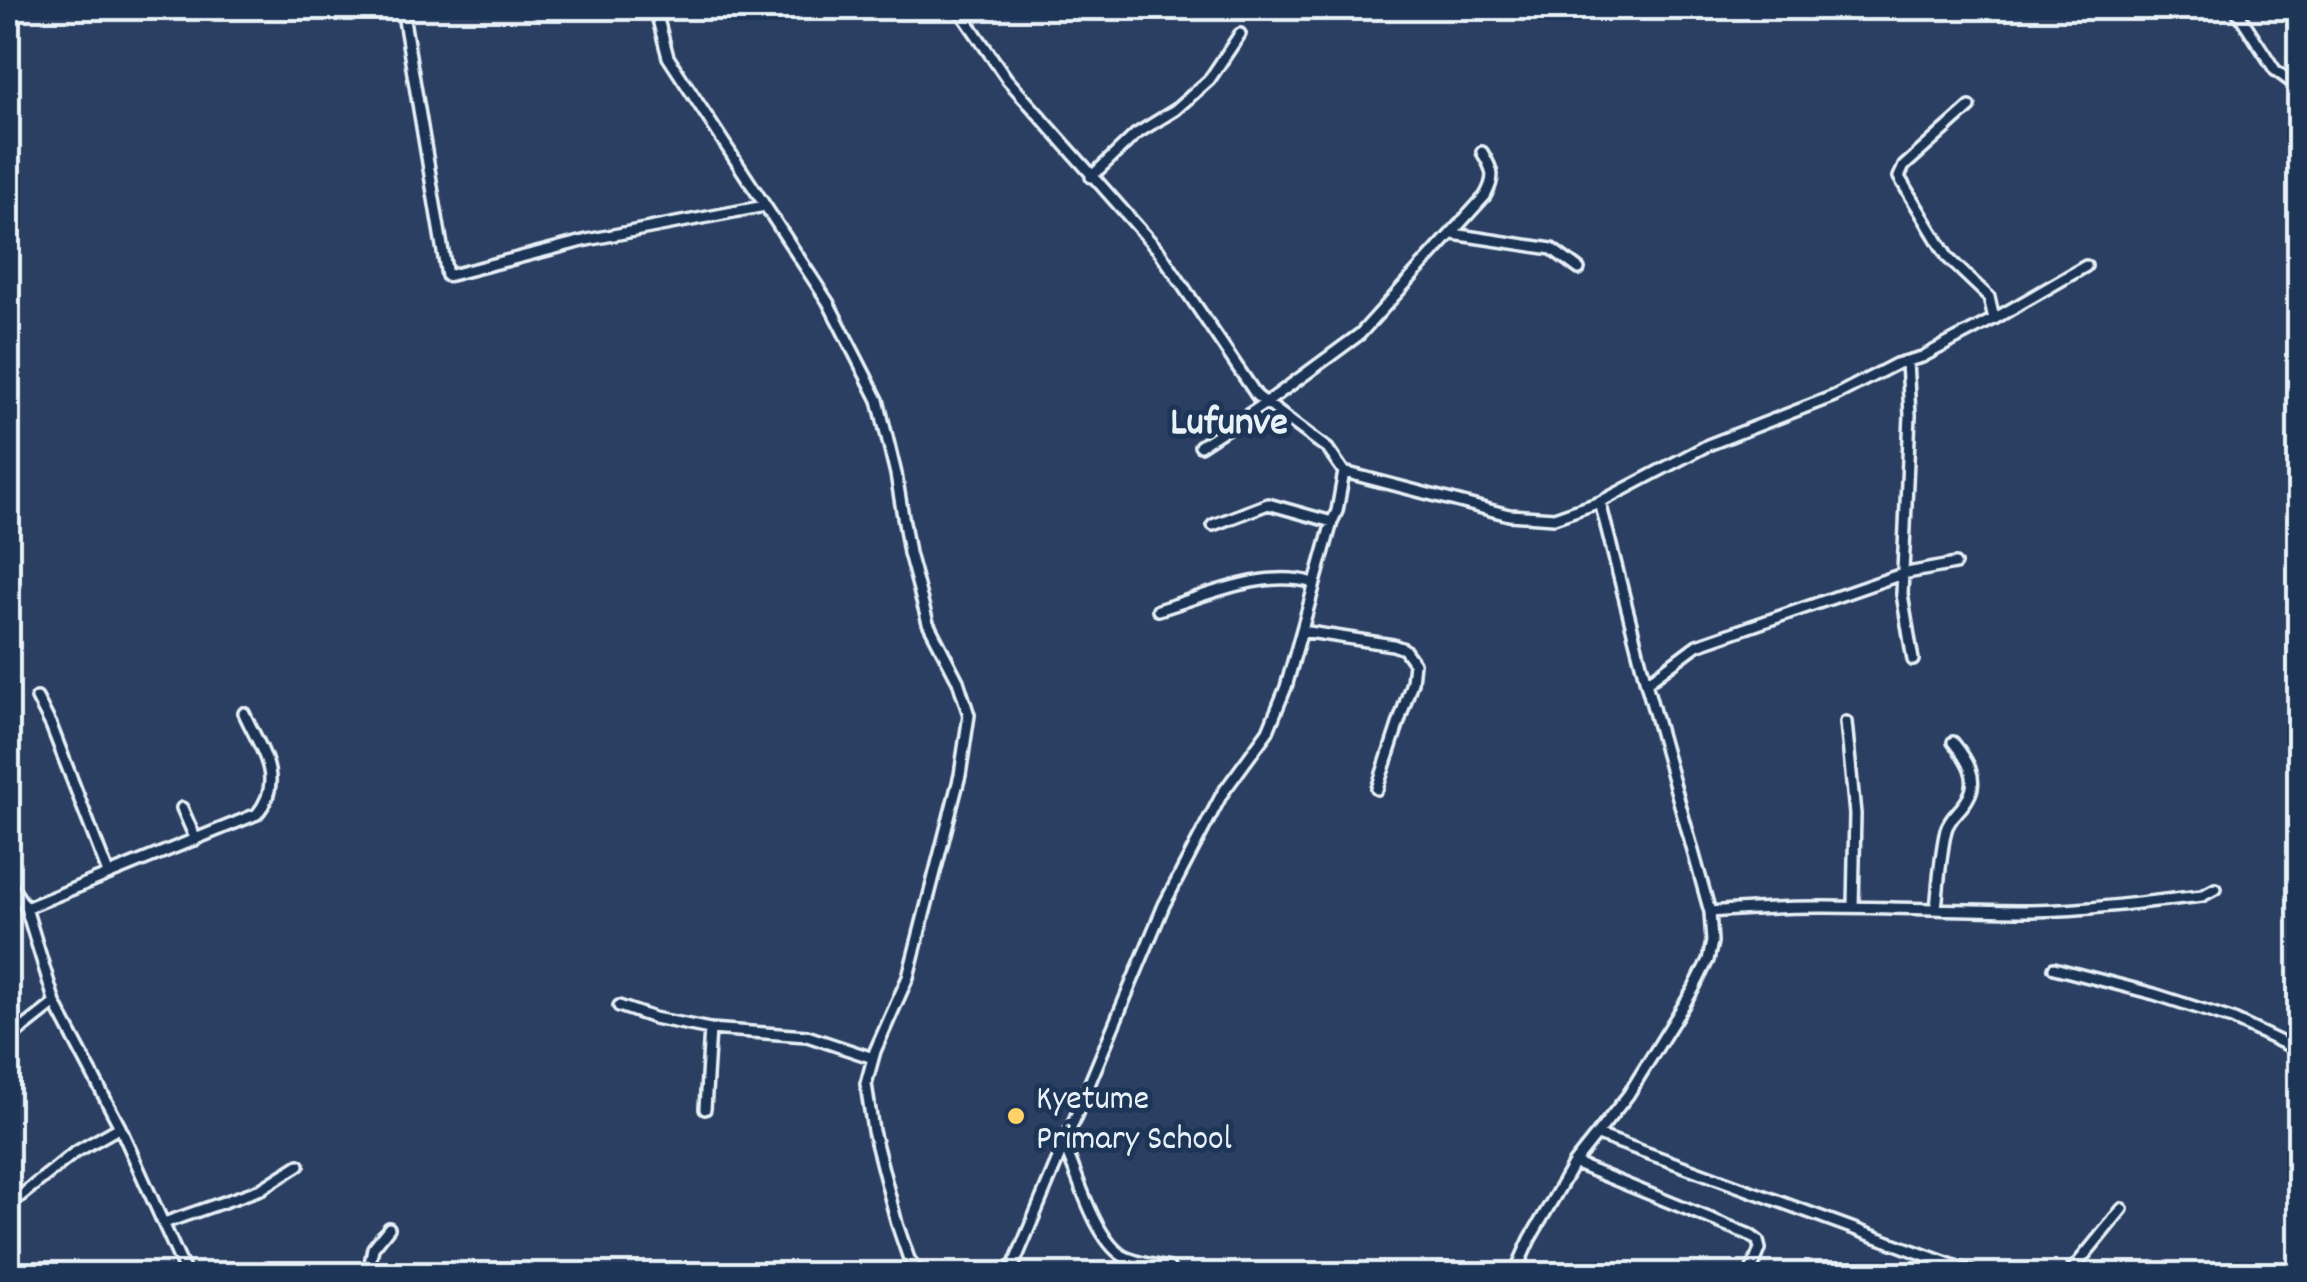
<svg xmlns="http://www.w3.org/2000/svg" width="2307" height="1282" font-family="Dekko,sans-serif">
<rect width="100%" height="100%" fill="#2b3f62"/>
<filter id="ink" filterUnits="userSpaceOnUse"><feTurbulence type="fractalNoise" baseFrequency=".01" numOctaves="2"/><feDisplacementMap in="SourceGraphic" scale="20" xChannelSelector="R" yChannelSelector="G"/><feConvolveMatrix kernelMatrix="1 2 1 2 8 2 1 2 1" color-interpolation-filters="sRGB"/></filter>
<g filter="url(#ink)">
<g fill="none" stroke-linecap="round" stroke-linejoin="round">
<g stroke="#e8f1f8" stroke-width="16">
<path id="minor" d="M402,8l45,268 140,-36 178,-34
M655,8l13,49 160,245 50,98 18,74 13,79 19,70 30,58 11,34 -9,60 -52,202 -33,74 -9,33 7,47 24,93 12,35 10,15
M958,8l49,71 153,173 97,144 71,53 16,23 -7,39 -5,11 -46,165 -18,44 -46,63 -58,111 -154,369
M2235,8l40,62 23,17
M1091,177l45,-43 39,-24 34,-30 31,-46
M1453,234l99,15 27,20
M1994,319l92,-53
M1907,362l3,53 -8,179 11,66
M1200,446l66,-43 94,-69 125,-138c11,-19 8,-26 -3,-44
M1344,472l165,43 45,3 46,-16 108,-57 126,-49 62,-32 26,-7 66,-35 6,-3 -5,-22 -41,-39 -49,-81 5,-11 66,-59
M1213,525l55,-21 64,18
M1158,610c48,-14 106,-42 156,-27
M1302,631l91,14 11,4 10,14 -2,19 -35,107
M1646,683l51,-38 205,-71 53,-10
M37,698l14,27 57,148
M1846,722l9,92 -2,93
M182,808l14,32
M8,867v15
M8,881l18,27 29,95 65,124 66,147
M26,908l231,-94c29,-35 3,-65 -13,-101
M1936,908c3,-25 4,-53 10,-78 4,-14 16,-20 22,-32 12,-20 -2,-40 -15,-56
M1710,912c103,-10 205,-2 308,-1 61,1 124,-9 184,-15l13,-7
M2054,968l100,26 78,25 68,32
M619,1006l35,12 56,11 97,7 66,22
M8,1040l47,-37
M705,1109l5,-80
M1598,1135l379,139
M1065,1147c14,32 30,91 58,109 13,7 32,9 46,12l2,6
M1574,1163l176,72 8,6 2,8 -10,25
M8,1206l66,-53 46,-26
M164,1223l97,-34 38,-24
M368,1274l5,-26 16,-20
M1514,1274l16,-35 44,-76 54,-68 65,-105 15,-30 4,-18 -2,-30 -64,-229 -46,-181
M2069,1274l53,-65"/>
</g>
<use href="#minor" stroke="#1d3557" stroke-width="9"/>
</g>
</g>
<circle fill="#ffd166" stroke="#1d3557" stroke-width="4" cx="1016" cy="1116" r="10"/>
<g text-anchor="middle" stroke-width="10" stroke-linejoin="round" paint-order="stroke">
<g font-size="35" fill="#e8f1f8" stroke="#1d3557" text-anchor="start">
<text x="1036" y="1108">Kyetume<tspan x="1036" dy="40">Primary School</tspan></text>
</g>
<g font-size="40" font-weight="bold" fill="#e8f1f8" stroke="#1d3557">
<text x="1229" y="433">Lufunve</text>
</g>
</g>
<rect width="2307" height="1282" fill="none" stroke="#1d3557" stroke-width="40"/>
<rect x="20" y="20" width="2267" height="1242" fill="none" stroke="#e8f1f8" stroke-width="4" filter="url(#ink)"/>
</svg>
